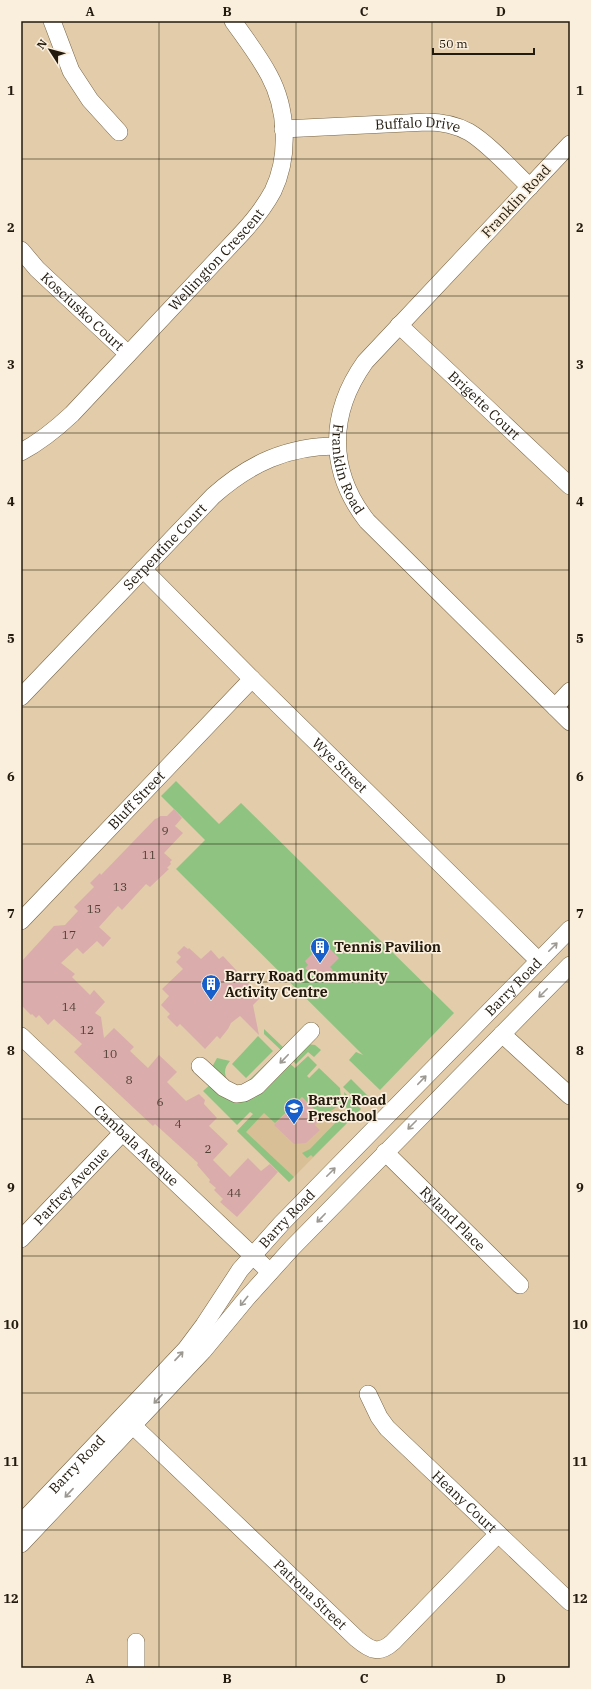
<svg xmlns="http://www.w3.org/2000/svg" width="591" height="1689" font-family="'IBM Plex Serif',serif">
<rect width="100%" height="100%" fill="#e2cca9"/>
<path fill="#d9bf96" d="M299,1068l52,51 -62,63 -52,-51z"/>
<path fill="#8fc381" d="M176,781l43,43 22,-21 213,210 -74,77 -31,-30 7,-8 7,3 -187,-186 29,-29 -44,-44z
M264,1029l20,19 -1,4 -19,-18z
M258,1036l15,15 -27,27 -14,-14z
M307,1044l8,1 6,5 -7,7 -6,-5 -12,12 -5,-5z
M278,1052l3,3 -30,30 -16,3 -23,-21 5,-9 13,3c-6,7 -7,13 -1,21l10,4 6,-2z
M308,1056l9,9 -10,11 2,2 10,-10 21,20 2,22 -4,-4 -16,11 -20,-20 -27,26 -11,-10 -18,19 48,45 -5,5 -52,-51 16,-17 -3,-2 -13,13 -34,-34 8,-7 15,13 63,-34 6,5z
M351,1079l20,20 -8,7 -20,-19z
M344,1092l17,17 -8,8 -6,-5z
M345,1113l6,6 -38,38 -2,-2 -4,3 -5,-5 8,-4z"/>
<path fill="#daadac" d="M174,809l8,9 -7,8 8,7 -19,20 8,7 -2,2 1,2 -4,4 2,1 -19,18 -4,-3 -24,26 -4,-4 -19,21 12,11 -8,9 -6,-6 -14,13 -6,-6 -16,15 14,11 -3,3 18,18 4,-5 11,12 -10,11 6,4 3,21 10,-10 20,19 -4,4 18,17 11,-13 18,17 -10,10 19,19 13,-7 6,6 -1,4 13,14 -8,8 19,18 -15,16 17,17 18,-19 13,13 9,-7 8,8 -41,45 -17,-15 3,-3 -9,-9 2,-2 -7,-6 1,-2 -13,-15 1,-2 -43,-39 -2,2 -79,-74 8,-8 -28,-25 -6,6 -9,-10 -3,3 -4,-4 -1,1 -10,-10v-43l33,-36 11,-1 13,-14 -4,-4 20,-20 -4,-4 10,-10 1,2 54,-56 3,-1 2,-2h7z
M184,946l4,3 1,-1 12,11 10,-9 8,9 4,-3 38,41 -8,8 6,30 -19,-19 -9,7 -3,6 -8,10 -3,-3 -12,13 -25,-25 -3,3 -10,-10 3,-3 -9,-9 8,-9 -7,-7 21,-20 -7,-7 5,-5 -4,-4z
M327,946l12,12 -9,9 3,3 -9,10 -4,-3 -2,3 -13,-12 3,-3 -3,-4 9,-9 4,3z
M302,1098l20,20 -7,7 5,5 -14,13 -12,1 -20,-19z"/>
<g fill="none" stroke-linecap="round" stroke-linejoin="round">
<g stroke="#786445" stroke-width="18">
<g id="minor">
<path d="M52,21l19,50 19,29 29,32"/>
<path id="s1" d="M283,129l144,-7c14,0 29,3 42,10 20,12 43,38 61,55"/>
<path id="s2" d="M570,144l-205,218c-37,52 -37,109 2,159l203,201"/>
<path id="s3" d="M21,250l16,19 91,85"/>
<path id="s4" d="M399,325l171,161"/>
<path id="s5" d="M21,452c19,-10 35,-23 51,-38l170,-181c12,-13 23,-27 31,-42 17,-35 14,-83 -4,-116 -10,-19 -24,-37 -36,-54"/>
<path id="s6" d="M143,569l109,110 287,282"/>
<path id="s7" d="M21,697l192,-201c37,-33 75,-50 124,-50"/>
<path d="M555,707l15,-16"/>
<path id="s8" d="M21,921l231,-242"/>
<path d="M502,1034l68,62"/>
<path id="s9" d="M21,1036l249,236"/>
<path d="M200,1066l24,22 12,6 8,-1 13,-7 54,-55"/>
<path id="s10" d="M385,1152l135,133"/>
<path id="s11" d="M21,1239l101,-106"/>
<path id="s12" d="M368,1394l11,23 8,11 183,174"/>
<path id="s13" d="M125,1418l232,221c13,11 22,16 36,3l105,-108"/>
<path id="s14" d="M21,1523l165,-174 18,-24 36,-55 41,-46 289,-295"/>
<path d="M21,1544l182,-193 43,-52 46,-51 278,-283"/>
<path d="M136,1642v26"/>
</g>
</g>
<use href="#minor" stroke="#fff" stroke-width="17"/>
</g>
<defs><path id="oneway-shaft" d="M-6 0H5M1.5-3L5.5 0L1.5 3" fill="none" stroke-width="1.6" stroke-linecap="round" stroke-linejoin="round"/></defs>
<g stroke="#9c9892">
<use href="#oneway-shaft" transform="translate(553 947) rotate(-45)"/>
<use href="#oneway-shaft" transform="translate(543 993) rotate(135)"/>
<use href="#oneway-shaft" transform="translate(284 1059) rotate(134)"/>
<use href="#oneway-shaft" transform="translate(422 1080) rotate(-46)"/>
<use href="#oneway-shaft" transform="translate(412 1125) rotate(135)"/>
<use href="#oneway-shaft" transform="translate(331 1172) rotate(-45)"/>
<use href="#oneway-shaft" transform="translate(321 1218) rotate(134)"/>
<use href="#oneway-shaft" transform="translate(244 1301) rotate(129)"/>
<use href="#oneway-shaft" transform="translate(179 1356) rotate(-47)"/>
<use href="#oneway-shaft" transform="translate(158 1399) rotate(133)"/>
<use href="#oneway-shaft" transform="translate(69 1493) rotate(133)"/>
</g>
<path fill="none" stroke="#221a0d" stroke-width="1" stroke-opacity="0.55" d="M159,21v1647M296,21v1647M432,21v1647M21,159h549M21,296h549M21,433h549M21,570h549M21,707h549M21,844h549M21,982h549M21,1119h549M21,1256h549M21,1393h549M21,1530h549"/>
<defs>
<g id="building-pin" transform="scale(1)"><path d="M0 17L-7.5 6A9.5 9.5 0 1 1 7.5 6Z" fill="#175fca" stroke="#faeedd"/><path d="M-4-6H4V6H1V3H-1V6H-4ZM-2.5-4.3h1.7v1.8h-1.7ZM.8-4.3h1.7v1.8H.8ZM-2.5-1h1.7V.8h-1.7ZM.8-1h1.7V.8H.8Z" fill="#fff"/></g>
<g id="school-pin" transform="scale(1)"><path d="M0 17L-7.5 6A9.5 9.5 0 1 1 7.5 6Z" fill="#175fca" stroke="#faeedd"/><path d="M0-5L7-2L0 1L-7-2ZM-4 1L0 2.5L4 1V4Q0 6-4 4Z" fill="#fff"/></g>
</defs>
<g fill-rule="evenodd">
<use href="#building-pin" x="320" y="947"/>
<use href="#building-pin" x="211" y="984"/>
<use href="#school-pin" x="294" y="1108"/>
</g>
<g text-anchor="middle" stroke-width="3.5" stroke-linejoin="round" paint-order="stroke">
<g font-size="12" fill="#503f35">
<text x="165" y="835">9</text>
<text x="149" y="859">11</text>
<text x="120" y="891">13</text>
<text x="94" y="913">15</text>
<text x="69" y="939">17</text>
<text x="69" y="1011">14</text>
<text x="87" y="1034">12</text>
<text x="110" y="1058">10</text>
<text x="129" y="1084">8</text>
<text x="160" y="1106">6</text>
<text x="178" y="1128">4</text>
<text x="208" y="1153">2</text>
<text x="234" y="1197">44</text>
</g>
<g font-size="14" fill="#221a0d" stroke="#faeedd">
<text dy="5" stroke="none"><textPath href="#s1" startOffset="135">Buffalo Drive</textPath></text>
<text transform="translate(516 201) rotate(-47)" y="5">Franklin Road</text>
<text dy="5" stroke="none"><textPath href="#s5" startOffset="275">Wellington Crescent</textPath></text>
<text dy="5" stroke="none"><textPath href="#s3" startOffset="87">Kosciusko Court</textPath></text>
<text dy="5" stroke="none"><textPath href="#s4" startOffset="117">Brigette Court</textPath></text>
<text dy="5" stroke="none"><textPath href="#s2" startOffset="414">Franklin Road</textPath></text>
<text dy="5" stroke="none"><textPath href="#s7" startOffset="208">Serpentine Court</textPath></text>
<text dy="5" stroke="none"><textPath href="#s6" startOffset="278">Wye Street</textPath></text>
<text dy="5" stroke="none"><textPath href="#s8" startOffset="167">Bluff Street</textPath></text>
<text dy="5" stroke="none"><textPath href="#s14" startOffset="729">Barry Road</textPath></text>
<text dy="5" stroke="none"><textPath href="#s9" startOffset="159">Cambala Avenue</textPath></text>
<text dy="5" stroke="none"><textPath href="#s11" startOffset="73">Parfrey Avenue</textPath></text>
<text dy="5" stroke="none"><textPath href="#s14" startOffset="405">Barry Road</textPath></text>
<text dy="5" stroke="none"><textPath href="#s10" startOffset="95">Ryland Place</textPath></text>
<text dy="5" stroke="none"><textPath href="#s14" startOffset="81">Barry Road</textPath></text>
<text dy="5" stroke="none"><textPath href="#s12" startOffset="146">Heany Court</textPath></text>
<text dy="5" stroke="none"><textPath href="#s13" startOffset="256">Patrona Street</textPath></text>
</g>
<g font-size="14" font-weight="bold" fill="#221a0d" stroke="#faeedd" text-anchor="start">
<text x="334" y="952">Tennis Pavilion</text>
<text x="225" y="981">Barry Road Community<tspan x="225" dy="16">Activity Centre</tspan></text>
<text x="308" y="1105">Barry Road<tspan x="308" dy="16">Preschool</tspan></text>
</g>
</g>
<rect width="591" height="1689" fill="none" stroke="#faeedd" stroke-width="44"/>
<g transform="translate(50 50) rotate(306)" stroke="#faeedd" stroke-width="3" paint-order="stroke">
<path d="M0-3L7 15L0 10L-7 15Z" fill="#221a0d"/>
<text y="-6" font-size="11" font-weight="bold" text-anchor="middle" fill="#221a0d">N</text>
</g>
<path d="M433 48v6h101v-6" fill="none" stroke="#221a0d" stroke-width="2"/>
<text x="439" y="48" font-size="12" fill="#221a0d" stroke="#faeedd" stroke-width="3" paint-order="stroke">50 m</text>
<rect x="22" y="22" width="547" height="1645" fill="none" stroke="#221a0d" stroke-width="1.5"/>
<g font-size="13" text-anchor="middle" font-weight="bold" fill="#221a0d">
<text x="90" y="16">A</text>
<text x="227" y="16">B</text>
<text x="364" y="16">C</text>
<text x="501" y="16">D</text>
<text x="11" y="95">1</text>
<text x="580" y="95">1</text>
<text x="11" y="232">2</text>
<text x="580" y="232">2</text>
<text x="11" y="369">3</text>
<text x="580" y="369">3</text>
<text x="11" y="506">4</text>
<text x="580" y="506">4</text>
<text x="11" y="643">5</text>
<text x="580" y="643">5</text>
<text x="11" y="781">6</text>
<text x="580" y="781">6</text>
<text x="11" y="918">7</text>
<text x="580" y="918">7</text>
<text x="11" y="1055">8</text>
<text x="580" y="1055">8</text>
<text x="11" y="1192">9</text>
<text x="580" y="1192">9</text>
<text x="11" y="1329">10</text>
<text x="580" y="1329">10</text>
<text x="11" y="1466">11</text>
<text x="580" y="1466">11</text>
<text x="11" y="1603">12</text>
<text x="580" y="1603">12</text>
<text x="90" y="1683">A</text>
<text x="227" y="1683">B</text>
<text x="364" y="1683">C</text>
<text x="501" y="1683">D</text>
</g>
</svg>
